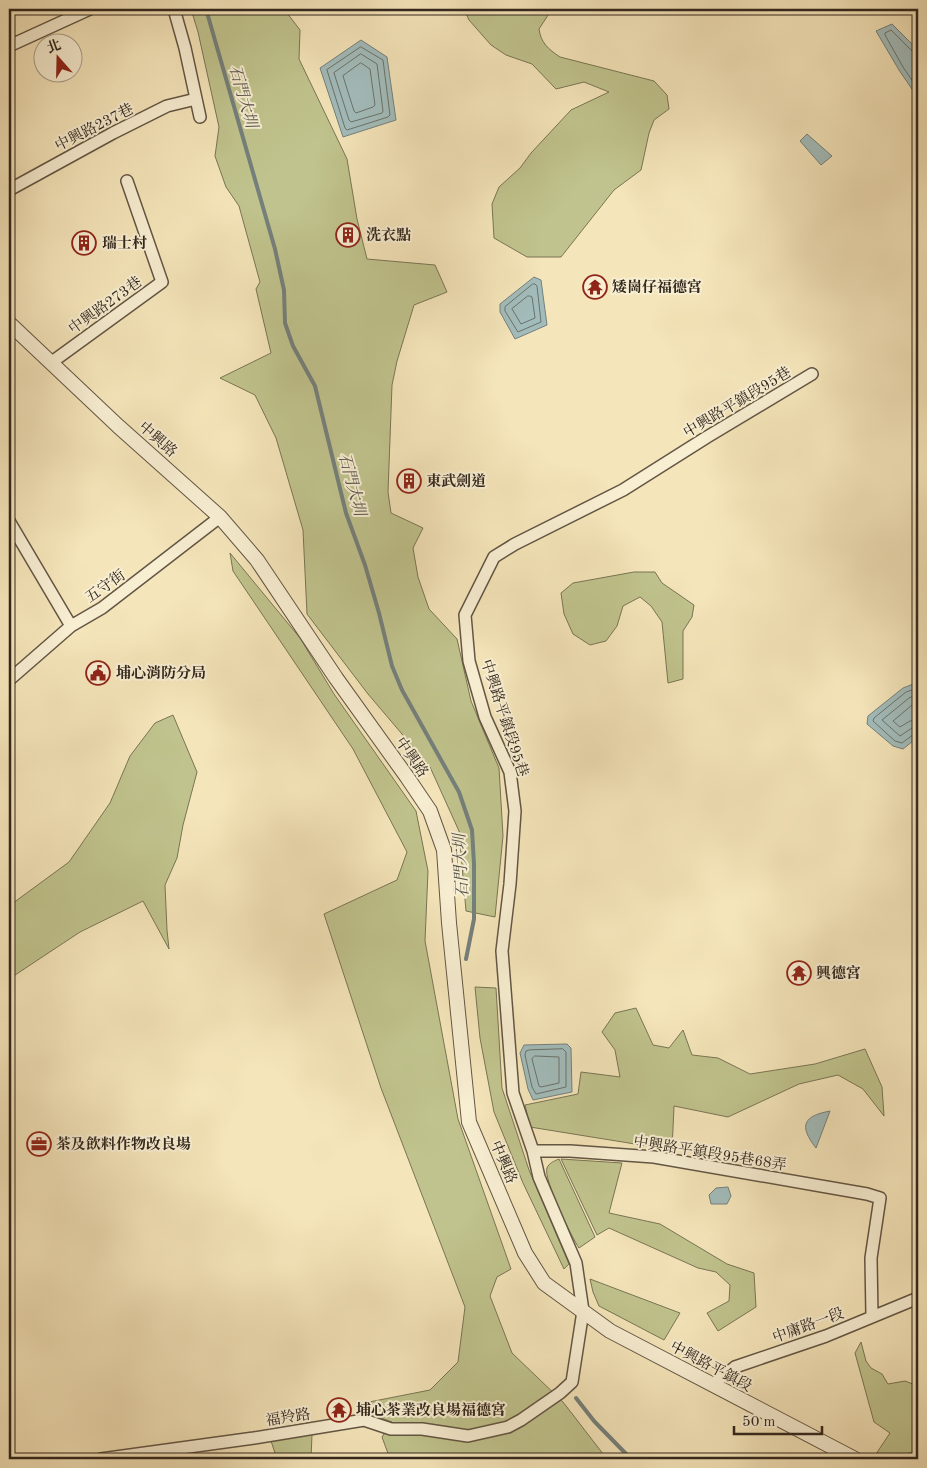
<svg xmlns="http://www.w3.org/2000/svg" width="927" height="1468" font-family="'Old Standard TT','Noto Serif TC',serif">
<rect width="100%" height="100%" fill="#f5e5ba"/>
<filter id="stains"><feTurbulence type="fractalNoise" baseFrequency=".004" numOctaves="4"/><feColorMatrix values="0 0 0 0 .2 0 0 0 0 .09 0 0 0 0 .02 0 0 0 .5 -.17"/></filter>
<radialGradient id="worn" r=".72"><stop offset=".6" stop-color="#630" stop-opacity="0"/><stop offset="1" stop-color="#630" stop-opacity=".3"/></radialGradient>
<path fill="#c0c38d" stroke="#797555" d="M191,9h93l16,21 -1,29 48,100 10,60 10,40 68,6 12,27 -33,13 -17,56 -5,24 -4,107 3,21 32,15 -10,20 5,29 11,32 28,30 14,62 28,67 4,68 -8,81 -29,-6 -7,-80 -29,-64 -62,-73 -61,-80 -4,-84 -27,-92 -21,-43 -35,-17 51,-25 -15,-64 4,-7 -21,-76 -13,-19 -11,-31 4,-29 -21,-95z
M464,9h88l-13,20c2,14 9,20 21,28l94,24 13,14 2,14 -15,11 -5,13 -8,37 -27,20 -53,67h-34l-33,-19 -2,-34 7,-17 21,-19 11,-15 40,-43 38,-18 -25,-10 -28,7 -24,-25 -26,-9 -15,-10 -22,-25z
M230,553l70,85 34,56 82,117 12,60 -3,70 33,178 53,150 -14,8 -7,19 22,57 51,49 44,57h-217l-8,-22 10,-15 -24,-9 -9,-9 71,-14 28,-28 7,-55 -84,-219 -57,-174 73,-34 10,-28 -54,-103 -120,-178z
M634,572h21l7,11 32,22 -2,12 -9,14v48l-15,4 -6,-61 -11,-16 -11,-9 -17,9 -6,20 -11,15 -16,4 -17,-11 -9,-20 -3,-21 12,-10z
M173,715l24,57 -14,53 -6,33 -12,27 2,45 2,19 -26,-48 -63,31 -71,47v-73l60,-44 41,-59 20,-47 25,-33z
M475,987l21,1 6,100 27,82 40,94 -5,5 -41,-86 -29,-71 -14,-74z
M636,1008l17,37 16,3 14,-18 9,25 26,3 32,16 65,-10 50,-15 17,38 2,29 -21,-27 -25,-14 -39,9 -71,33 -54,-11 -2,44 -142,-23 -5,-22 53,-11 3,-22 39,5 -5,-27 -13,-18 13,-19z
M559,1159l36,78 -16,11c-7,-10 -36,-69 -32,-80 2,-5 7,-7 12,-9z
M561,1159l61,4 -13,50 51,11 67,40 27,9 2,34 -38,24 -11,-18 22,-12 1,-16 -14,-13 -18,-4 -89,-40 -12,7z
M590,1279l90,34 -16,27 -65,-34 -6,-14z
M861,1342l5,19 5,7 11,6 6,10 17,-3 13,5v65l-13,3 -5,5h-15l-9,-5 14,-21 -16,-11 -19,-69z
M312,1434l-1,25h-34l-6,-18z"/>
<path fill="#a2bcbb" stroke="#75807c" d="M892,24l26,26v48l-19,-28 -23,-39z
M361,40l26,17 9,63 -53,17 -23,-69z
M807,134l25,22 -11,9 -21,-24z
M534,277l7,3 6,45 -32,14 -15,-27v-8z
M916,683l2,1v53l-15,12 -10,-3 -26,-22 1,-8 35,-28z
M567,1044l4,4 1,44 -39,8 -5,-11 -8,-36 4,-8z
M830,1111l-14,37c-18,-23 -12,-32 14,-37z
M728,1187l3,9 -4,8h-16l-2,-9 7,-7z"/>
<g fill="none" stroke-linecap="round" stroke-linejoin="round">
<path stroke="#6a726c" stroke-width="1" d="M361,47l22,13 7,55 -2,2 -41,13 -2,-2 -18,-58z
M918,53l-5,-1 -22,-22 -6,3v2l18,32 15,22
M361,54l16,10 6,47 -1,2 -31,9 -2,-2 -15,-47z
M361,63l9,6 5,36 -2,2 -17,6 -2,-2 -11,-35z
M533,284h2l2,2 4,36 -23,10 -13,-21v-4z
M528,296h2l2,1 3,21 -14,6 -9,-15z
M918,688l-12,4 -32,26 -1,3 22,20 7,2 12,-9 4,-1
M918,694l-9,4 -27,22 18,16 12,-8 6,-1
M918,702l-6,3 -19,16 7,6 10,-6 8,-1
M563,1049l3,3v35l-30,7 -4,-7 -7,-32 1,-4 3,-1z
M535,1056l24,1v26l-18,4 -2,-1 -7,-27z"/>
<path stroke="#75807c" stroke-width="4" d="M206,9l69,240 9,41 1,33 8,23 22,40 31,127 19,52 14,48 13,53 10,24 57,102 13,38 2,34v55l-8,40
M576,1398l18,23 37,38"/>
<g stroke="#635644" stroke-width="14">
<path id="minor" d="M174,9l11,39 15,69
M9,46l81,-37
M9,190l104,-57 54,-27 29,-7
M52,362l110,-80 -35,-101
M9,521l62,105
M9,680l62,-54 31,-18 118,-91
M533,1151h37l84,6 213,37 13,4 -9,60 1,58
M712,1385l23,-18 91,-31 92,-38
M101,1459l153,-21 110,-18 27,9h31l46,7 40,-9 13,-7 39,-27 12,-11 11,-71 -7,-48 -37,-86 -6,-26 -20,-58 -11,-142 8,-67 5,-73 -5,-39 -25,-55 -16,-56 -4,-46 29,-58 21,-13 108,-54 84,-53 105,-63"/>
</g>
<g stroke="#635644" stroke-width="16">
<path id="tertiary" d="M9,323l109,103 102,91 37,43 79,118 71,99 23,34 14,39 5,73 20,199 56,131 19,30 66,48 245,128"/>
</g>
<use href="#minor" stroke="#f8eed2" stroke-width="11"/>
<use href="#tertiary" stroke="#f8eed2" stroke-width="14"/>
</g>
<defs>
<g id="building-ring" transform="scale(1.25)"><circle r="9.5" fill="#f8eed2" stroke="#8f2418" stroke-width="1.5"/><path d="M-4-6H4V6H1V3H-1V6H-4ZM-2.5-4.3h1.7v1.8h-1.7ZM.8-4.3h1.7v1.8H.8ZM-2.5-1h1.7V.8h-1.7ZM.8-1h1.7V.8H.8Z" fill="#8f2418"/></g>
<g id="temple-ring" transform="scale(1.25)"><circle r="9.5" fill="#f8eed2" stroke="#8f2418" stroke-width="1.5"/><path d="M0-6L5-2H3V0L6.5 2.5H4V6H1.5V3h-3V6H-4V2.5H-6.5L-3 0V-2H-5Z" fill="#8f2418"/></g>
<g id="civic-ring" transform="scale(1.25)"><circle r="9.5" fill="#f8eed2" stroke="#8f2418" stroke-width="1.5"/><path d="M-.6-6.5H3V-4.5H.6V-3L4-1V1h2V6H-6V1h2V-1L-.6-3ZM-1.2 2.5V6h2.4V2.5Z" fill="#8f2418"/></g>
<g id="office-ring" transform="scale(1.25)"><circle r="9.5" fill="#f8eed2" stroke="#8f2418" stroke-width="1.5"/><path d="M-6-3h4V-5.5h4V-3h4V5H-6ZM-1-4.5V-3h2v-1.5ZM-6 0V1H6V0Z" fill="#8f2418"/></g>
</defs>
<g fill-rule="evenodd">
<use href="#building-ring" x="348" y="235"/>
<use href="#building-ring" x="84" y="243"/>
<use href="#temple-ring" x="595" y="287"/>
<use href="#building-ring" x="409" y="481"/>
<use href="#civic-ring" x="98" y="673"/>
<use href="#temple-ring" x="799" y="973"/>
<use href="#office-ring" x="39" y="1144"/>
<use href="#temple-ring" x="339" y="1410"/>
</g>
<g text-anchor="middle" stroke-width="4" stroke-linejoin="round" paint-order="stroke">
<g font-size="15" fill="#32271d" stroke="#f8eed2">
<text transform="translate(94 127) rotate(-27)" y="5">中興路237巷</text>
<text transform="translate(105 305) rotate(-36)" y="5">中興路273巷</text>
<text transform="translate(737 402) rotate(-31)" y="5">中興路平鎮段95巷</text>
<text transform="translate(158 439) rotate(41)" y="5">中興路</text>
<text transform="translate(105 586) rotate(-35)" y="5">五守街</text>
<text transform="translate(505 718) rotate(72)" y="5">中興路平鎮段95巷</text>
<text transform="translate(412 757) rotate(55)" y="5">中興路</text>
<text transform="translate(710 1153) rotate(9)" y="5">中興路平鎮段95巷68弄</text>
<text transform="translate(504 1162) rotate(67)" y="5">中興路</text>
<text transform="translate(808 1325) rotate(-20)" y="5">中庸路一段</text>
<text transform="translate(711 1366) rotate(28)" y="5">中興路平鎮段</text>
<text transform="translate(288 1417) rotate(-9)" y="5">福羚路</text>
</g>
<g font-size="15" font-weight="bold" fill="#32271d" stroke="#f8eed2" text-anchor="start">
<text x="366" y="240">洗衣點</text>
<text x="102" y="248">瑞士村</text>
<text x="612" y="292">矮崗仔福德宮</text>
<text x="426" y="486">東武劍道</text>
<text x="116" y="678">埔心消防分局</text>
<text x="816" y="978">興德宮</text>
<text x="56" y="1149">茶及飲料作物改良場</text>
<text x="356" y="1415">埔心茶業改良場福德宮</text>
</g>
<g font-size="16" font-style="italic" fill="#54544c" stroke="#f8eed2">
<text transform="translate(244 96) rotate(74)" y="6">石門大圳</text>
<text transform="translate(353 484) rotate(75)" y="6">石門大圳</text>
<text transform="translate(460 866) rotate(-93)" y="6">石門大圳</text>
</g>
</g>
<rect width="927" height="1468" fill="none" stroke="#f5e5ba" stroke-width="30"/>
<rect x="10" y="10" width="907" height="1448" fill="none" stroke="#32271d" stroke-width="2.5"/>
<rect x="15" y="15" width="897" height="1438" fill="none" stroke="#32271d"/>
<g transform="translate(58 58) rotate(340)"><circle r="24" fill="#f8eed2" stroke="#a99e8a"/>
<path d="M0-4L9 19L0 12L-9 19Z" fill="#8f2418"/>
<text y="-8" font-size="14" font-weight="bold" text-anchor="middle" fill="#32271d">北</text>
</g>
<path d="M734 1426v8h88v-8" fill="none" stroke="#32271d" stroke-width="2.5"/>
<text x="742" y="1426" font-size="15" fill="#32271d" stroke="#f8eed2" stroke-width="4" paint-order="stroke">50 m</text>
<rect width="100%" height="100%" filter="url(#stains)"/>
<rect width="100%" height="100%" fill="url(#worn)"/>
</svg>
